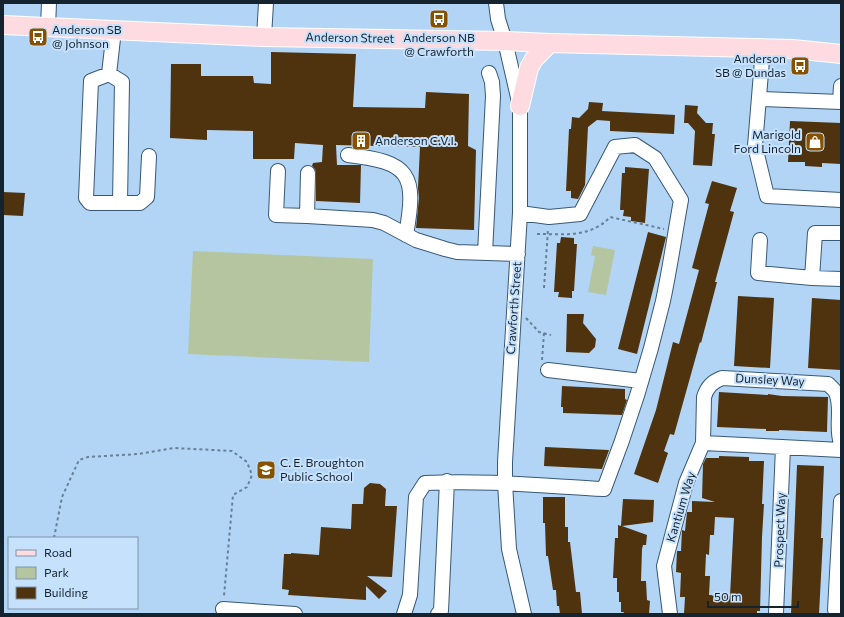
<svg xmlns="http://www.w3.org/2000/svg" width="844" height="617" font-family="Commissioner,sans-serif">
<rect width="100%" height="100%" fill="#b2d5f6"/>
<path fill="#b4c59f" d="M593,246l22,4 -9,45 -18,-3 7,-36 -4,-1z
M193,251l180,8 -4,103 -181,-8z"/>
<path fill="#4f320e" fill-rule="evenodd" d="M271,52l85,2 -3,53 72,1 1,-16 43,2 -1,52 8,4 -2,80 -58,-2 3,-30 -1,-10 2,-41 -84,-2 1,20h24l-1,38 -44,-2v-28l-1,-4 -3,-3 1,-3 9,-1 1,-17 -28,-2 -1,16h-41v-28l-46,-1v10l-37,-2 1,-74h30v12h52l1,7 17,1z
M589,102l14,1 -1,8 73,4 -1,19 -64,-3v-10l-13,-1 -9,7 -3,58 -7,14 -7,-1v-7h-5l3,-62h2l1,-12 7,1 9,-9z
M685,105l13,1 -1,7 9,10h7l-1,11h3l-3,32 -19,-1 2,-34 -7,-8h-4z
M790,121l51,2v41l-19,-1v4l-17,-1v-4h-17z
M625,167l24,2 -4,54 -14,-2v-4l-8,-1 1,-6h-4l2,-37h3z
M712,181l25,7 -7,23 4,1 -19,70h2l-16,61 -1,-1 -26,93 -4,-1 -6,17 4,2 -10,30 -24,-9 22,-64 17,-68 6,2 20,-74 -7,-2 17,-64 -4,-1z
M3,192l22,1 -2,23 -20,-1z
M648,232l18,5 -29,117 -19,-5z
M561,237l13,1v6h3l-3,47h-2v7l-14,-1 1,-5h-5l3,-49h3z
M738,296l36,2 -4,70 -36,-2z
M812,298l29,2v70l-33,-2z
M567,314h17l-1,9 13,16 -1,8 -6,6 -23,-1z
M562,386l63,3v10l2,1 -5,15 -59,-2v-6h-2z
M719,392l49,3v-1l14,2 46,1 -1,35 -48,-2v1h-13v-2l-49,-2z
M545,447l64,3 -1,3 -6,16 -58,-3z
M719,456l30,1v4h15l-2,43h2l-2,33 -2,74h-3v3h-73l1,-17h-5l1,-24 -5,-1 1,-21h4l1,-21 3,1 2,-19h5v-11l23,1 -13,-4 1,-34 3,-6h13zM715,517l19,1 -4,78 -21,-1 1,-19h-5l1,-22 3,1 1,-20h4z
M797,465l27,1 -3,72h2l-4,76h-28z
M370,483l10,1 6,5 -1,17h12l-5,71 -25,-1 20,15 -8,8 -13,-13v14l-78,-5 1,-5 -7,-1 2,-35h7v-1l28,2 2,-28 30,2 1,-25h11l1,-16z
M543,497h22v30h3v15h2l6,50h4l2,22h-22l-1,-8h-2l-1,-16h-3l-5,-34h-2l-1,-33h-2z
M623,499l31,1 -1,22 -31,4 25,9 -1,10h-3l-1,4 -1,32h5l1,19 3,1 -1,13h-26l1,-2h-3v-10h-2v-10h-2v-14h-4l2,-40h3v-13l3,1z"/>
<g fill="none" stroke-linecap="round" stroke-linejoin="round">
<g stroke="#395875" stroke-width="16">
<path id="minor" d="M496,3l2,16 7,22 15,65v107l-15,249v21l4,66 15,65
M48,27l1,-24
M264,37l2,-34
M763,48l-8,98 12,50 74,4
M109,74l13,8 -2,121h-30l-4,-5 5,-117z
M109,74l5,-44
M759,99l82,3
M840,102l1,-16
M348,155c62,7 69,19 58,80
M278,171l-2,44 31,1
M308,173l-1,43 66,4 11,3 32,17 29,9 12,3 61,2
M120,203h20l7,-6 2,-41
M841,233h-26l-3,45 29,1
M760,240l-2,33 54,5
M485,253l8,-157 -1,-14 -3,-9
M548,370l93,11
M703,443l1,-46c3,-10 8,-15 18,-19l106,6c2,2 7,6 8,9 7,14 -1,35 5,50
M225,614l-2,-5 72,5
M404,614l6,-19 6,-98 9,-14c60,-3 120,3 179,6 24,-61 44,-124 59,-188 7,-33 12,-68 18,-101l-26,-42 -20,-13 -20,2 -35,67 -31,3 -29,-4
M438,614l3,-3 6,-130
M670,614l-6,-48 22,-83 17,-40 138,7
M776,614l7,-167
M838,614l-3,-4 6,-109"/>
</g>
<g stroke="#fff" stroke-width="20">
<path id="major" d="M3,25l261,12 241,4 45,2 243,6 48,5
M520,106l9,-38 5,-9 16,-16"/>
</g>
<path stroke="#678097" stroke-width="2" stroke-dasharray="3 3" stroke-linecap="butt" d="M537,234c26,0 54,4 73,-17l54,12
M544,288l4,-59
M526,318l13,14 12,3
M542,360l2,-27
M54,538l8,-41 17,-37 9,-3 51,-3 35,-6 58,3 15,11 5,13 -5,12 -14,8 -9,101"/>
<use href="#minor" stroke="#fff" stroke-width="14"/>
<use href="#major" stroke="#fddbe0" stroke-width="18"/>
</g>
<defs>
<g id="bus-square" transform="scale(1)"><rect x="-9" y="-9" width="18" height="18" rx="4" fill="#875100" stroke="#c5e1fc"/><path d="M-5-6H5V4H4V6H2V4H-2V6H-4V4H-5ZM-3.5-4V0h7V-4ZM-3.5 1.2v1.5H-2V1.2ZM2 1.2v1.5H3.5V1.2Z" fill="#fff"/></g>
<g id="building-square" transform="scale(1)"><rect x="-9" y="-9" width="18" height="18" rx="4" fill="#875100" stroke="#c5e1fc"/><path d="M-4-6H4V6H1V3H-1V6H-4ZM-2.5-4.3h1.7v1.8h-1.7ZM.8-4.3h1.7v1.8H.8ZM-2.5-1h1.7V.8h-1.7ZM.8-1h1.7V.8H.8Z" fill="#fff"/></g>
<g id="shop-square" transform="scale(1)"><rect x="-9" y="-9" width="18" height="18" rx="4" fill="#875100" stroke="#c5e1fc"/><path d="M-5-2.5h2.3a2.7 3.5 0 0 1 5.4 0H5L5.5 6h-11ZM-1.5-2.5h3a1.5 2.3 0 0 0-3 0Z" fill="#fff"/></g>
<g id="school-square" transform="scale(1)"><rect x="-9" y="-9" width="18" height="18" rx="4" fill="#875100" stroke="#c5e1fc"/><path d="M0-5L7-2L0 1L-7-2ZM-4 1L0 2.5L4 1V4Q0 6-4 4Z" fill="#fff"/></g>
</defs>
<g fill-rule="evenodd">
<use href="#bus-square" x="439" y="19"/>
<use href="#bus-square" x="38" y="37"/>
<use href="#bus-square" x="800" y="66"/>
<use href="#building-square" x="361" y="141"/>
<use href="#shop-square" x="815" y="142"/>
<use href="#school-square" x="266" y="470"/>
</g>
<g text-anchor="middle" stroke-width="4" stroke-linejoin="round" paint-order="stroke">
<g font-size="12" fill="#15232f" stroke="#c5e1fc" text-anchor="start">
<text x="52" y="34">Anderson SB<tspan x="52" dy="14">@ Johnson</tspan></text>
<text x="439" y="42" text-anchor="middle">Anderson NB<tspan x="439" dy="14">@ Crawforth</tspan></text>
<text x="786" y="63" text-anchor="end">Anderson<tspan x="786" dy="14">SB @ Dundas</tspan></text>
<text x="801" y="139" text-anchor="end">Marigold<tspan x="801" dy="14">Ford Lincoln</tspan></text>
<text x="375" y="145">Anderson C.V.I.</text>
<text x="280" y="467">C. E. Broughton<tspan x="280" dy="14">Public School</tspan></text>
</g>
<g font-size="12" fill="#15232f" stroke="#c5e1fc">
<text transform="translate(350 38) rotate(1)" y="4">Anderson Street</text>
<text transform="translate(514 308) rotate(-86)" y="4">Crawforth Street</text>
<text transform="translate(770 380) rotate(3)" y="4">Dunsley Way</text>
<text transform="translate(681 507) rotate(-73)" y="4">Kantium Way</text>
<text transform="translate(780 530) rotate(-88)" y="4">Prospect Way</text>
</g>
</g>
<rect width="844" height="617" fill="none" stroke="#15232f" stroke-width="8"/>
<rect x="8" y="537" width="130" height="72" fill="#c5e1fc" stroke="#7f95aa"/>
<rect x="16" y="550" width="20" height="6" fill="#fddbe0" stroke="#7f95aa"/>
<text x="44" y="557" font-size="12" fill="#15232f">Road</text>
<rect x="16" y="567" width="20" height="12" fill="#b4c59f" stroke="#7f95aa"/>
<text x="44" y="577" font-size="12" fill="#15232f">Park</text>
<rect x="16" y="587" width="20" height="12" fill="#4f320e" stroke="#7f95aa"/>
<text x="44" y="597" font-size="12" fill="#15232f">Building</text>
<path d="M708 601v6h90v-6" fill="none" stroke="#15232f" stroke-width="2"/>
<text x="714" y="601" font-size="12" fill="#15232f" stroke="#c5e1fc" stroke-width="3" paint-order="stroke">50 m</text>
</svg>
